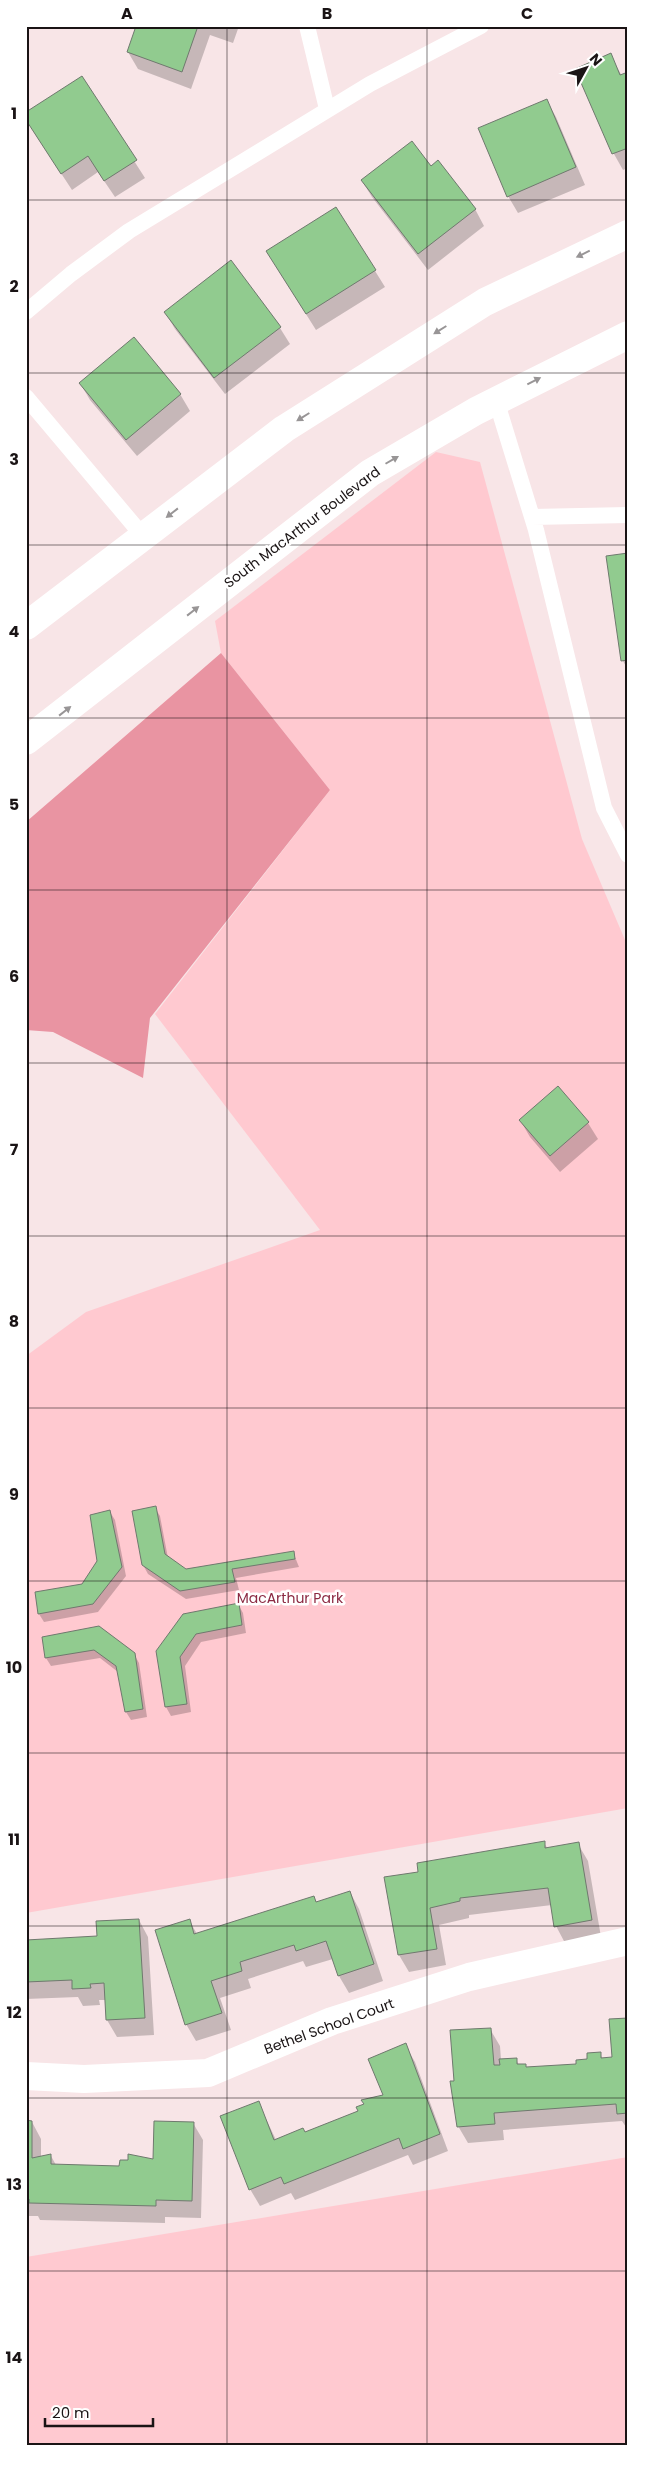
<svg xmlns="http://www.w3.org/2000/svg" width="654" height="2471" font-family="Poppins,sans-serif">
<rect width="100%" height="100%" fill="#f8e5e7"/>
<path fill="#ffc9d0" d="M436,452l44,10 102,377 46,108v861l-602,105v-557l60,-44 234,-82 -165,-216 175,-224 -109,-137 -6,-32z
M628,2157v288h-602v-188z"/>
<path fill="#e994a2" d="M221,653l109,137 -180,228 -7,60 -90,-46 -27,-2v-208z"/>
<path fill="#0003" d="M137,26h102l-6,17 -23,-8 -19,54 -53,-20 -10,-17z
M610,55l12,21 6,-3v95l-5,2 -9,-16 -38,-85z
M81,78l64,100 -30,19 -17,-25 -26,18 -38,-58z
M546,100l10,17 29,68 -67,28 -10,-17z
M362,181l113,28 9,17 -56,44 -56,-73z
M336,208l49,79 -69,43 -39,-62z
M165,312l115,16 10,16 -65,50 -50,-65z
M80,383l100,11 10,17 -53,45 -47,-56z
M628,554v116l-5,-9z
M557,1088l31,35 10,16 -38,33 -30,-35 -10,-17z
M155,1508l5,8 8,42 18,12 107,-18 6,15 -63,11 3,12 -53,9 -38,-25 -5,-9z
M110,1512l5,8 11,56 -28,36 -54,10 -5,-8 43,-29 16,-24z
M238,1604l5,9 3,20 -45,9 -16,24 6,46 -20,4 -5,-9 -9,-56z
M44,1638l90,16 5,9 8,54 -16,3 -5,-8 -8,-40 -18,-14 -49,8 -5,-8z
M544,1843l4,6 30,-5 10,17 13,76 -36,6 -9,-17 -4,-21 -83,10v3l-30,7 7,40 -37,7 -10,-17 -13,-77 34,-5z
M350,1892l9,17 24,72 -34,12 -10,-17 -6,-17 -27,8 -3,-6 -55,18 3,9 -31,10 11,32 -35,11 -10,-17 3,-104 8,14 117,-37 3,6z
M139,1920l9,17 6,98 -37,2 -10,-17 -1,-20h-7l1,5 -17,1 -5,-9 -52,2v-58l72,-4z
M628,2019v111l-6,-9 -119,9 1,10 -36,3 -10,-17 -3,-44 35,-53 10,17 1,14 15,-1 3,6h6l2,3 51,-3 22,-11 3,5 11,-1z
M405,2045l10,17 33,89 -35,14 -5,-10 -113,45 -4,-7 -31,13 -10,-17 8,-87 18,38 28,-7 55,-22 26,-15z
M26,2122h6l9,17v18l10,-1 5,9 65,2 33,-6 39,-38 10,17 -2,78 -36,-1v6l-125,-3 -2,-4h-12z"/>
<path fill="#91cb8f" stroke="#6f796e" d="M136,26h62l-16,46 -55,-20z
M611,53l9,22 8,-3v76l-16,6 -37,-85z
M82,76l55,84 -33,21 -16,-25 -27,18 -35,-54v-8z
M547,99l29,68 -69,30 -29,-69z
M412,141l19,25 7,-6 38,49 -58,45 -57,-74z
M336,207l40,63 -70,44 -40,-63z
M231,260l50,67 -67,51 -50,-66z
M134,337l47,57 -55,46 -47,-57z
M628,553v107l-7,1 -15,-105z
M558,1086l31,36 -39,34 -31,-36z
M156,1506l9,48 21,15 108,-18 1,8 -63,10 3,13 -55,9 -38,-26 -10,-54z
M110,1510l12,57 -29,37 -55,10 -3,-22 47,-8 15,-23 -7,-46z
M239,1603l3,22 -46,9 -16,23 7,47 -22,3 -9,-56 27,-37z
M99,1626l36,27 8,56 -18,3 -9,-46 -22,-16 -49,8 -3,-21z
M545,1841v7l34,-6 13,78 -38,7 -6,-39 -88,10v3l-30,7 7,41 -39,6 -14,-78 34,-5 -1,-9z
M350,1891l24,73 -36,12 -12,-35 -30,10 -2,-6 -54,17 2,9 -31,10 11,32 -37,12 -30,-95 35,-11 4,15 120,-38 2,6z
M139,1919l6,99 -39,2 -2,-37 -14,1 1,4 -19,1v-9l-46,2v-42l71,-4 -1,-15z
M628,2018v95l-11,1 -1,-10 -122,9 1,11 -38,3 -7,-46h4l-4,-51 41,-2 3,37h6l-1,-6 18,-1v6h9v3l50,-3v-4l11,-1v-6l14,-1v6l11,-1 -3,-38z
M406,2043l34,91 -37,15 -4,-11 -115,46 -3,-7 -32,13 -29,-74 39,-15 15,39 29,-12 2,4 53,-21 -2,-4 8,-3 -3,-4 22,-5 -15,-36z
M26,2120l6,1v37l19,-4v10l68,2 1,-6h8v-6l25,5 1,-38 40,1 -2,79 -36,-1v6l-127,-3v-4h-3z"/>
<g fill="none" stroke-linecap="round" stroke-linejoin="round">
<path stroke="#fff" stroke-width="16" d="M307,26l20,83
M26,312l45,-38 58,-43 241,-147 111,-58
M26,397l117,139
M496,400l40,130 68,278 24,47
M532,517l96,-2"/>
<path stroke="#fff" stroke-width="28" d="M26,2076l58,3 124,-6 124,-52 137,-44 159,-36"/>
<path stroke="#fff" stroke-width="28" d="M26,626l258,-197 201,-127 143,-68
M26,741l344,-268 106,-62 152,-76"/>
</g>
<defs><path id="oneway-solid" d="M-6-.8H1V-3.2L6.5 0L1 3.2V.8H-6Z" transform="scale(1.25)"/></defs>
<g fill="#989596">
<use href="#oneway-solid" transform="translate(583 254) rotate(154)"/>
<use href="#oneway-solid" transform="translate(440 330) rotate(148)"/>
<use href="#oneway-solid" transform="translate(534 381) rotate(-27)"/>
<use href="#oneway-solid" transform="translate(303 417) rotate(148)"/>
<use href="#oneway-solid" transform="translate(392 460) rotate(-30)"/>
<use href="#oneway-solid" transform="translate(172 513) rotate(142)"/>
<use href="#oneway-solid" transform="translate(193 611) rotate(-38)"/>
<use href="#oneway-solid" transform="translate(65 711) rotate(-38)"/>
</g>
<path fill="none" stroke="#1a1415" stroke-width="1" stroke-opacity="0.55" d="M227,26v2419M427,26v2419M26,200h602M26,373h602M26,545h602M26,718h602M26,890h602M26,1063h602M26,1236h602M26,1408h602M26,1581h602M26,1753h602M26,1926h602M26,2098h602M26,2271h602"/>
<g text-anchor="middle" stroke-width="5" stroke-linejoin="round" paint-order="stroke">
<g font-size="14" fill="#1a1415" stroke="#fff">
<text transform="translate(302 527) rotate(-37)" y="5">South MacArthur Boulevard</text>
<text transform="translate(329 2026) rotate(-20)" y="5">Bethel School Court</text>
</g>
<g font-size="14" fill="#8c2a43" stroke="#fff">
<text x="290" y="1603">MacArthur Park</text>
</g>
</g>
<rect width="654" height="2471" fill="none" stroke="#ffffff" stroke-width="55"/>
<g transform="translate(586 68) rotate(50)" stroke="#ffffff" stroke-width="4" paint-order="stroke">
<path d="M0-4L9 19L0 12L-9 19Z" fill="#1a1415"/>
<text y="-8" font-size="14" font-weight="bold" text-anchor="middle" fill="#1a1415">N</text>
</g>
<path d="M45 2418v8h108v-8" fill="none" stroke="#1a1415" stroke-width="2.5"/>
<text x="52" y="2418" font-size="15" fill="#1a1415" stroke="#ffffff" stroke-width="4" paint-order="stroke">20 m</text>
<rect x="28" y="28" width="598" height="2416" fill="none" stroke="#1a1415" stroke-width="2"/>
<g font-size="16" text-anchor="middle" font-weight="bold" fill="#1a1415">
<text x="127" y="19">A</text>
<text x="327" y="19">B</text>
<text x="527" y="19">C</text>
<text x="14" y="119">1</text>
<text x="14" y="292">2</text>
<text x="14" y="465">3</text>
<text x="14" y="637">4</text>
<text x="14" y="810">5</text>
<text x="14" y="982">6</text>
<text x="14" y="1155">7</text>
<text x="14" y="1327">8</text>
<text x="14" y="1500">9</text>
<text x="14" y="1673">10</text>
<text x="14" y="1845">11</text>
<text x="14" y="2018">12</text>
<text x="14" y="2190">13</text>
<text x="14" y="2363">14</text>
</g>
</svg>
